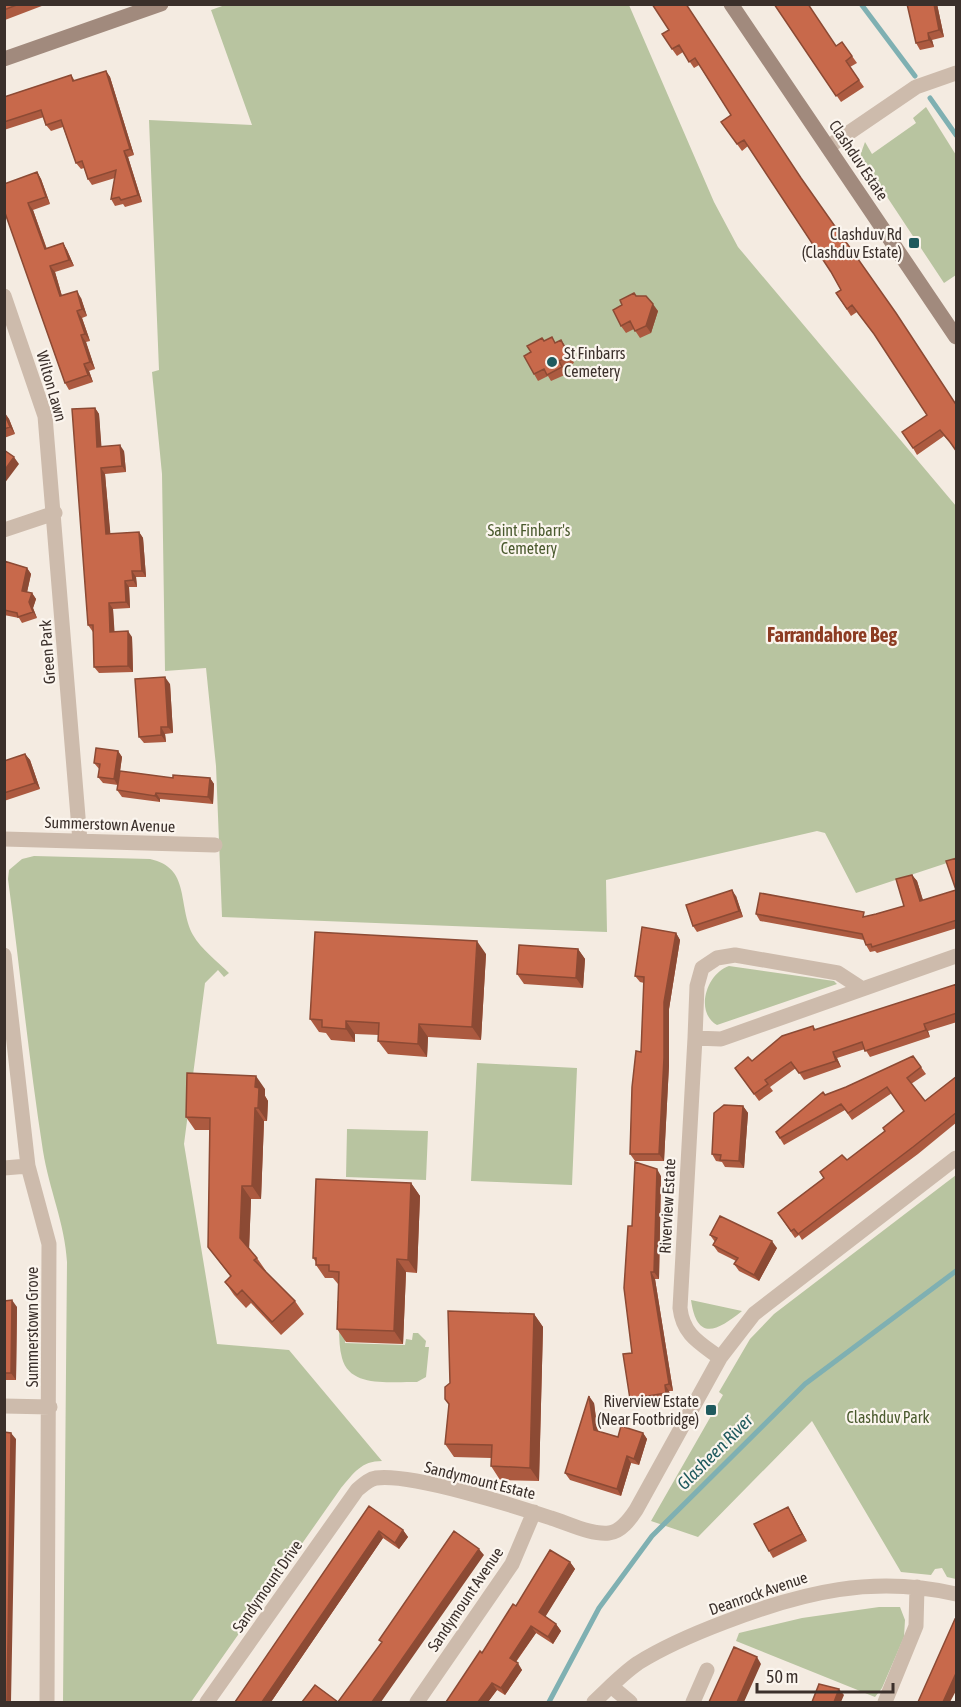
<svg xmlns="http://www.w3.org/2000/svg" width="961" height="1707" font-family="'Asap Condensed',sans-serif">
<rect width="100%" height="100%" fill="#f4ebe1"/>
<path fill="#b8c4a0" d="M225,5h404l85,197 24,45 218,259v354l-100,33 -31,-60 -8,-2 -211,49 1,52 -385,-15 -6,-151 -10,-98 -41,3 -3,-197 -10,-102 7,-2 -10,-250 103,5 -41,-115z
M926,107l30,48v120l-12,8 -84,-127 5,-14 7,12 44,-31 -3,-5z
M34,856l116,3c41,9 27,45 43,76 8,14 24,26 36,38l-5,4 -6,-7 -13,13 -21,161 33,200 72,6 93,111c-21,0 -28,12 -41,27l-150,214h-128l4,-440c-2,-38 -18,-73 -24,-111 -14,-90 -23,-182 -35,-272l1,-9 13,-11z
M729,966l105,15 3,3 -120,41c-23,-13 -10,-52 12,-59z
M477,1063l100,5 -5,117 -101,-4z
M347,1129l81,2 -2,49 -80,-3z
M956,1175v404l-9,-2 -5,-9 -7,1 -4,6 -30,-3 -89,-151 -114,116 -47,-16 72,-126 -4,-3 31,-53 24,-25z
M691,1300l51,11c-25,20 -45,31 -51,-11z
M337,1301h9l-1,42 60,2 1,-6 6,1 1,-7h5l8,8 -1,6h4l-3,30 -9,5c-25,-1 -67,7 -75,-24 -5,-18 -1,-39 -5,-57z
M879,1607h21l5,13 -1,17 -22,51 -7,9 -139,-56 3,-8 63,-15z"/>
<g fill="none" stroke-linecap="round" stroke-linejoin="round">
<path stroke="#7fb0b2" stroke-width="5" d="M861,4l54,72
M930,98l26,37
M549,1702l50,-94 53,-72 153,-152 151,-113"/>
<path stroke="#cdbbac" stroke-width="15" d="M828,147l88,-60 40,-14
M4,296l41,120 35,425
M4,530l51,-17
M4,839l211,6
M4,955l24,211 21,78 -2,458
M695,1038l2,-52 5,-18 15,-10 18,-3 103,18 23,15
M4,1168l24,-2
M720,1358c-20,-15 -37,-23 -40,-50l15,-270 26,1 235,-83
M4,1406l46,1
M611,1686l19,16
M207,1702l150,-212c6,-5 12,-11 19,-12 35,-5 139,28 175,40 17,5 40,17 58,15 12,-1 21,-14 27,-23l84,-152 34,-44 202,-156
M417,1702l95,-138 22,-52
M594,1702c14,-13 28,-28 44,-39 27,-17 58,-30 87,-41 78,-30 148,-47 231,-28
M693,1702l14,-32
M885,1702l31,-76 1,-39"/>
<path stroke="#a18a7d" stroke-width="15" d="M731,4l225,333
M4,59l157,-55"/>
</g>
<path fill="#ac5a40" d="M4,4h43l-42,16 -1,-1z
M686,4l267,442 -9,-10 -27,19 -4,-7 14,-33 -50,-77 -20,-26 -6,4 -15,-23 5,-3 -10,-18 -83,-126 -6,5 -21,-29 10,-7 -32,-50 -5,3 -11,-16 -6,4 -5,-7 -3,-19z
M774,4l63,42 5,-4 15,21 -7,4 14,20 -23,15z
M937,4l7,33 -12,3 2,7 -14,3 -4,-7z
M106,71l4,6 24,78 -6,2 14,45 -17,5 -2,-3 -8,2 -4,-7 4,-21 -23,7 -4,-6 -4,-11 -3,1 -5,-6 -13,-36 -12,4 -5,-6 -2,-8 -40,13v-33l67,-22 4,6z
M37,172l4,7 9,25 -17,6 14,39 16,-6 4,7 7,16 -19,6 7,24 19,2 6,18 -5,2 8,23 -4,1 9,27 -6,2 4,11 -24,8 -4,-7 -61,-173z
M636,296l22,15 -7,22 -11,5 -6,-9 -8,4 -5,-7 1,-21z
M542,338l2,3 12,2 5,-3 13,23 -10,5 3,6 -16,7 -3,-5 -10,5 -4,-7 -3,-22z
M95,408l4,6 2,32 23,5 2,21 -21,2 5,60 29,-2 4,6 3,39h-10l1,10h-8l1,21 -17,1 1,23 18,5 1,35 -34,1 -5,-6 -1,-35 -5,-7z
M4,413l5,6 6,15 -11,4z
M4,561l23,7 4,6 -4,18 5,1 4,6 -3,9 4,10 -15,5 -3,-5 -15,-3z
M170,684l3,49 -8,1 1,8 -22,1 -5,-6z
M118,751l4,6 -2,14 53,7h37l4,6 -1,20 -53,-5v3l-38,-5 -5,-7 1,-5 -15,-2 -5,-6 2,-7 -6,-7z
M25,754l5,6 10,29 -36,12v-33z
M957,858v70l-80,25 -2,-2 -5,1 -4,-7 -2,-5 -104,-19 -4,-7 111,2 9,-2 28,-8 8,-31 5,6 6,19 33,-10z
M736,896l7,21 -46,15 -4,-6z
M676,933l4,7 -11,69v56l-5,96h-29l-5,-7 11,-102 3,-69 -4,-1 -5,-6z
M578,949l7,10 -2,29 -59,-4 -7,-10z
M486,954l-5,86 -53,-3 -1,20 -39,-3 -10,-13 1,-6 -24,-1v8l-24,-2 -5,-7 -7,-1 -9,-13z
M957,984v38l-29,9 2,6 -60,20 -5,-8 -28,9 4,9 -37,13 -8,-12 -26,19 3,4 -14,10 -24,-33 17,-7 61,-35 3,4z
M913,1056l13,18 -15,10 14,17 32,-25v46l-39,32 -116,86 -3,-5 -4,3 -17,-25 107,-82 19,-20 -12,-18 -40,27 -7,-10 -61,35 -8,-13 49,-37 21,-8z
M265,1089v7l3,5 -1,20h-3l-3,78h-10l-2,49 8,10 9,13h-1l30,30 9,13 -23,21 -30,-32 -5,5 -12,-13 -9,-13 6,-5 -23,-30 2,-117h-15l-9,-13z
M743,1106l5,7 -4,55 -19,-1 -3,-5 -6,-1 -4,-7z
M661,1176l-2,103h-4l18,112h-4l2,9 -36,6 -5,-7 2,-46v-127z
M411,1183l9,13 -3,77 -11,-1 -3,72 -57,-2 -9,-13 2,-45h-1l-5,-6h-8l-9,-13v-3l-3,-4z
M710,1235l67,13 -18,33 -20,-10 -5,-7 2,-3 -18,-9 -5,-7 2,-3z
M4,1301l13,6 -1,73h-12z
M534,1314l9,13 -4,154 -39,-1 -9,-14v-8l-37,-1 -9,-13 4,-39 -4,-6z
M594,1403l4,28 20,6 25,-4 4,6 -8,26 -8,-2 -10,33 -51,-16 -5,-7z
M369,1506l34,24 5,7 -9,12 -16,-11 -112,164z
M792,1514l15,27 -34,17 -4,-7z
M570,1562l5,7 -30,47 11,8 5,7 -8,13 -17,-11 -20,29 6,8 -17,25 -8,-5 -9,12h-42l70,-96z"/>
<path fill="#8c4a34" d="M934,4h3l7,33 -5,-7z
M928,33l4,7 2,7 -5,-7z
M106,71l4,6 24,78 -4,-6z
M124,151l4,6 14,45 -4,-7z
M37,172l4,7 9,25 -4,-7z
M28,203l5,7 16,46 -4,-7z
M63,243l4,7 7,16 -5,-6z
M50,266l5,6 9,31 -4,-7z
M77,291l4,7 6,18 -5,-7z
M653,304l5,7 -7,22 -5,-7z
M77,311l5,7 8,23 -5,-7z
M81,335l5,7 9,27 -5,-7z
M561,340l5,7 8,16 -5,-7z
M84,364l5,7 4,11 -5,-7z
M95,408l4,6 3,39 -5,-6z
M5,413l4,6 6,15 -5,-7z
M120,445l4,6 2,21 -4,-6z
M14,457l5,7 -15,20v-13z
M101,468l4,6 6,66 -5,-6z
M139,532l4,6 3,39 -4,-6z
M27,568l4,6 -5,23 -4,-6z
M132,571l4,6 1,10 -4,-7z
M125,581l4,6 1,21 -4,-6z
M32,593l4,6 -3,9 4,10 -4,-6 -4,-10z
M109,603l4,6 2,29 -5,-6z
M128,631l4,6 1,35 -5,-6z
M165,677l5,7 3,49 -5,-6z
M161,727l4,7 1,8 -5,-7z
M118,751l4,6 -4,29 -4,-7z
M25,754l5,6 10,29 -5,-6z
M210,778l4,6 -1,20 -5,-7z
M156,793l4,6v3l-5,-6z
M912,875l5,6 8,26 -5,-6z
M732,890l4,6 7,21 -4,-6z
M676,933l4,7 -11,69v56l-5,96 -5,-7 5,-152z
M477,941l9,13 -5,86 -9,-13z
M578,949l7,10 -2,29 -7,-10z
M346,1021l9,13v8l-9,-13z
M419,1024l9,13 -1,20 -9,-13z
M924,1024l4,7 2,6 -4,-7z
M833,1052l4,6 4,9 -5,-6z
M256,1076l9,13v7l3,5 -1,20 -9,-13 -3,-21z
M743,1106l5,7 -4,55 -5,-7z
M255,1108l9,13 -3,78 -9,-13z
M657,1169l4,7 -2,103 -5,-7z
M411,1183l9,13 -3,77 -9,-13z
M242,1186l9,13 -2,52 -9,-13z
M772,1241l5,7 -18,33 -5,-6z
M397,1259l9,13 -3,72 -9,-13z
M651,1272l4,7 18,112 -4,-7z
M12,1300l5,7 -1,73 -5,-7z
M534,1314l9,13 -4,154 -9,-13z
M665,1385l4,6 2,9 -5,-7z
M589,1396l5,7 4,33 -4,-6z
M11,1433l5,6 -5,263h-4z
M643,1433l4,6 -8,26 -5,-6z
M627,1456l4,7 -10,33 -4,-7z
M788,1507l4,7 15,27 -5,-7z
M403,1530l5,7 -9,12 -4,-6z
M379,1531l4,7 -112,164h-9z
M479,1549l5,6 -103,147h-9z
M570,1562l5,7 -31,50 -5,-7z
M556,1624l5,7 -8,13 -5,-7z
M531,1626l5,7 -22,31 -4,-6z
M757,1657l4,7 -17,38h-7z
M518,1663l4,7 -17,25 -4,-7z
M957,1671v18l-7,13h-7z
M492,1683l5,7 -9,12h-10z
M839,1689l5,6 -3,7h-7z"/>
<path fill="#c8694b" stroke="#8c4a34" stroke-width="1.5" d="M4,4h15l-15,6z
M652,4h34l115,174 95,135 61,93v46l-7,-10 -10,-12 -27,18 -11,-16 25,-17 -53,-81 -22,-29 -5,4 -11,-16 5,-3 -10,-18 -87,-132 -7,4 -16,-22 10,-7 -36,-57 -6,4 -10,-17 -7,4 -10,-15 7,-4z
M774,4h34l28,42 6,-4 10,14 -6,5 13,19 -23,16z
M907,4h27l5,26 -11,3 1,7 -13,3z
M106,71l24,78 -6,2 14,44 -17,5 -2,-3 -8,2 5,-29 -28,9 -6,-18 -6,2 -15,-43 -15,5 -5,-15 -37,12v-25l67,-22 2,6z
M37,172l9,25 -18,6 17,46 18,-6 6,17 -19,6 10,30 17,-5 5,18 -5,2 8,23 -4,1 9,27 -6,2 4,11 -23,8 -61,-173v-26z
M634,293l2,3h10l7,8 -7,22 -11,5 -5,-10 -9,5 -8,-16 9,-5 -2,-5z
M552,337l3,6 6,-3 8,16 -10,5 3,6 -15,8 -3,-6 -10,5 -10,-18 7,-4 -4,-6 15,-8 2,3z
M95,408l2,39 23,-2 1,10 1,11 -21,2 5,66 33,-2 3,39h-10l1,9 -8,1 1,21 -17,1 1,29 18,-1v35l-34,1 -1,-42h-5l-16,-216z
M4,413l6,14 -6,2z
M4,450l10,7 -10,14z
M4,561l23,7 -5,23 10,2 -3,9 4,10 -15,5 -1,-4 -13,-3z
M165,677l3,50h-7v8l-22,2 -4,-58z
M96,748l22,3 -4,28 -16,-2 2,-13 -6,-1z
M25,754l10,29 -31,10v-32z
M120,771l53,7v-3l37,3 -2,19 -52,-4 -1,3 -38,-6z
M957,858v62l-85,27 -1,-3 -5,1 -4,-11 -106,-20 4,-21 104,19 -1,5 13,-3 28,-8 -8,-27 16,-4 8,26 36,-11 -10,-29z
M732,890l7,21 -46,15 -7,-21z
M642,927l34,6 -12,69v56l-5,96h-29l2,-67 4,-36 5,1 3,-75 -9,-1z
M315,932l162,9 -5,86 -53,-3 -1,20 -40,-3 1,-18 -33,-2v8l-24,-2v-7l-12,-1z
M519,945l59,4 -2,29 -59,-4z
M957,984v29l-33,11 2,6 -61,21 -3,-9 -29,10 3,9 -37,12 -8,-11 -26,18 3,4 -14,10 -19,-26 13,-11 4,4 30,-25 31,-10 1,4z
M913,1056l8,11 -14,11 18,23 32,-25v36l-44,35 -115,87 -4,-5 -3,2 -13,-18 46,-35 -4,-6 22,-17 5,5 38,-29 -2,-3 21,-17 -17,-24 -39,26 -7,-9 -61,34 -4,-6 47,-40 2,3 21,-8z
M187,1073l69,3 -1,11 4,1 -1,20h-3l-3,78h-10l-2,52 17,20 -3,2 41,41 -23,21 -30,-32 -5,5 -12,-13 6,-6 -23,-29 2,-129 -24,-1z
M724,1105l19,1 -4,55 -19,-1 1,-5 -9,-1 2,-41z
M635,1162l22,7 -3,103h-3l18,112 -4,1 1,8 -36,6 -7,-45 9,-1 -8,-65 4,-62h4z
M316,1179l95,4 -3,77 -11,-1 -3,72 -57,-2 2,-57 -10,-1v-6h-13v-7h-3z
M720,1216l52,25 -18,34 -20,-11 4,-6 -25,-13 4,-7 -7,-3z
M12,1300l-1,73h-7v-72z
M448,1311l86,3 -4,154 -39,-2 1,-21 -47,-1 4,-40 -4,-5v-12l5,-4z
M589,1396l5,34 24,7 3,-11 22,7 -9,26 -7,-3 -10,33 -52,-16z
M4,1432l7,1 -4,269h-3z
M369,1506l34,24 -8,13 -16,-12 -117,171h-27z
M788,1507l14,27 -33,17 -15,-27z
M454,1531l25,18 -107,153h-70l13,-17 23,17 44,-60 -3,-2z
M550,1550l20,12 -31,50 17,12 -8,13 -17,-11 -21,32 8,5 -17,25 -9,-5 -14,19h-32l34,-51 2,2 31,-49 3,2z
M955,1619l2,1v51l-14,31h-25z
M734,1647l23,10 -20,45h-28z
M819,1684l20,5 -5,13h-22z"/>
<g fill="#1f5a5e" stroke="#fbf5ee" stroke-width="2">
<rect x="908" y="237" width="12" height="12" rx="3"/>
<circle cx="552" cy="362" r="6"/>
<rect x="705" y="1404" width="12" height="12" rx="3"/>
</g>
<g text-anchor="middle" stroke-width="4.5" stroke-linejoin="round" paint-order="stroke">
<g font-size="16" fill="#3b302b" stroke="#fbf5ee">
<text transform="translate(859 160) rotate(56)" y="6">Clashduv Estate</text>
<text transform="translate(52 386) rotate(74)" y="6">Wilton Lawn</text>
<text transform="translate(47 652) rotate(-94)" y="6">Green Park</text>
<text transform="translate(110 824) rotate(2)" y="6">Summerstown Avenue</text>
<text transform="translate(667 1206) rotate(-87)" y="6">Riverview Estate</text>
<text transform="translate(32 1327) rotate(-90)" y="6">Summerstown Grove</text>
<text transform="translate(480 1480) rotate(14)" y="6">Sandymount Estate</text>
<text transform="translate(267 1586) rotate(-55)" y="6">Sandymount Drive</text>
<text transform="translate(758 1593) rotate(-19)" y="6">Deanrock Avenue</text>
<text transform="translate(465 1599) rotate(-56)" y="6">Sandymount Avenue</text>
</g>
<g font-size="16" fill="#3b302b" stroke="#fbf5ee" text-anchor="end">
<text x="902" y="240">Clashduv Rd<tspan x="902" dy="18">(Clashduv Estate)</tspan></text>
<text x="564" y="359" text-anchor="start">St Finbarrs<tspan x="564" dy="18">Cemetery</tspan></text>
<text x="699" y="1407">Riverview Estate<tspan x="699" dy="18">(Near Footbridge)</tspan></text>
</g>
<g font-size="16" fill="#4a5a2e" stroke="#fbf5ee">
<text x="529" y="536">Saint Finbarr's<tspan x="529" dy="18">Cemetery</tspan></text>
<text x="888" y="1423">Clashduv Park</text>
</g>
<g font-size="18" font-style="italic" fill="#1f5a5e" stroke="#fbf5ee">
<text transform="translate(715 1452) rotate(-45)" y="6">Glasheen River</text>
</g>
<g font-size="20" font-weight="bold" fill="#8c3b22" stroke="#fbf5ee">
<text x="832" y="642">Farrandahore Beg</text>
</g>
</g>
<rect width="961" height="1707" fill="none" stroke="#3b302b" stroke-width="12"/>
<path d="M757 1683v9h136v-9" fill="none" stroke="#3b302b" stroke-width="3"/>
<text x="766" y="1683" font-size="18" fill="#3b302b" stroke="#fbf5ee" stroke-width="4.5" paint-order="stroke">50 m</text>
</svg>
